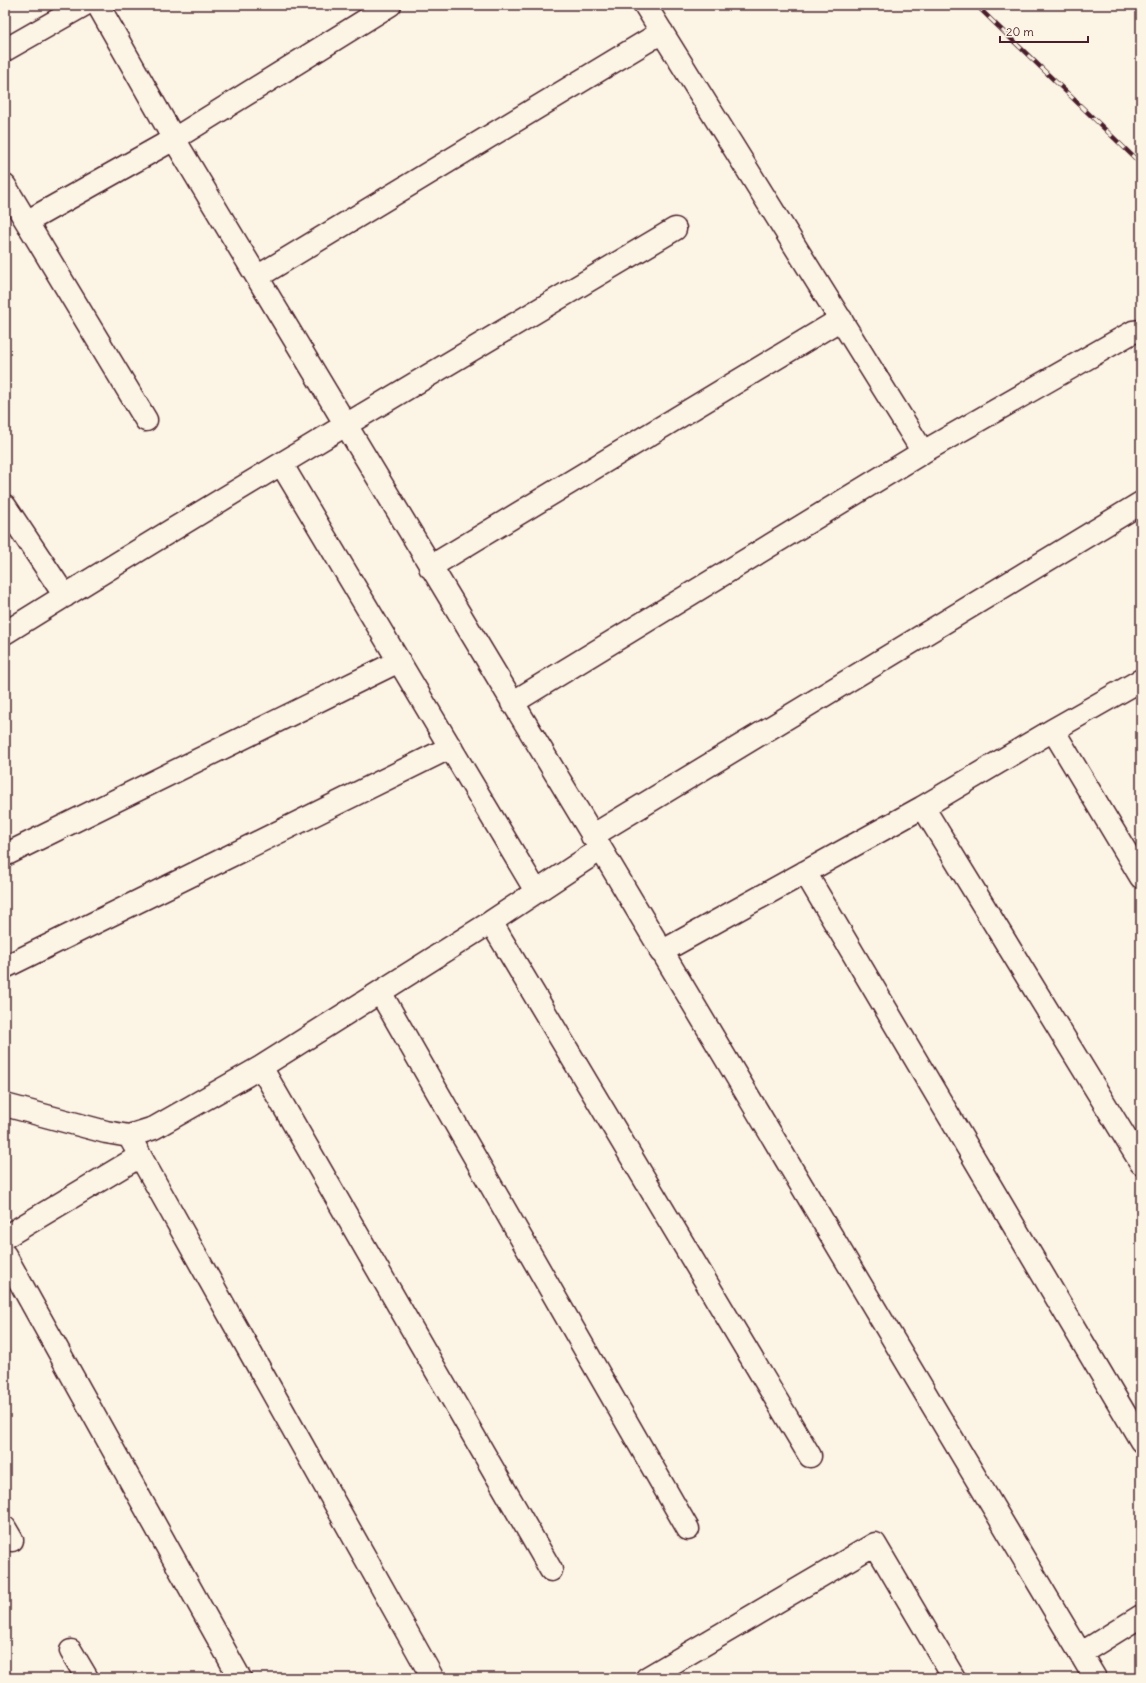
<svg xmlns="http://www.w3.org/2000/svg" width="1146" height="1683" font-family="Delius,sans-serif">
<rect width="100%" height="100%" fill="#fcf5e5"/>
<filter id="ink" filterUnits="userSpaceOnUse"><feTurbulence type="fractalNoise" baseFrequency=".025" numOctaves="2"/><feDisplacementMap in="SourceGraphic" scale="8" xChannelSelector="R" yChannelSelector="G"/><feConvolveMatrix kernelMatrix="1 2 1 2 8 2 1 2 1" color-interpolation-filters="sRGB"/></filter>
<g filter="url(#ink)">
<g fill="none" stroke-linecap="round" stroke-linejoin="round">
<g stroke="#4a1f2b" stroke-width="25">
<path id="street" d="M98,5l76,134 427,710 494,829
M645,5l278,447
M5,50l79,-45
M5,186l141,234
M28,221l146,-82 216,-134
M257,277l405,-245
M282,465l254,426
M5,506l60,90
M430,567l411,-248
M5,633c221,-138 446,-271 670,-404
M512,703l411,-251 210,-120 8,-1
M1053,730l88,147
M923,807l218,356
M592,836l549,-333
M5,855l394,-194
M805,872l336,569
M491,922l319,534
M661,952l262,-145 130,-77 88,-50
M5,967l446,-220
M380,992l308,537
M261,1067l290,503
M5,1105l101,27 23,4 25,-8 107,-61 230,-145 110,-73
M129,1136l302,539
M5,1237l135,-81
M5,1255l235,423
M5,1528l7,12
M71,1651l16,27
M1080,1654l61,-38
M647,1678l228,-134 79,134"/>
</g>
<use href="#street" stroke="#fcf5e5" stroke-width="22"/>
<g stroke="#4a1f2b" stroke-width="4.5">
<path id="rail" d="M976,5l165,159"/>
</g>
<use href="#rail" stroke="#fcf5e5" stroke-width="3" stroke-dasharray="9" stroke-linecap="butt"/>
</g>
</g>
<rect width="1146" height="1683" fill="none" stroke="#fcf5e5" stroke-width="20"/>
<rect x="10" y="10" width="1126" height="1663" fill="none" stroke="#4a1f2b" stroke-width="1.5" filter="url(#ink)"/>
<path d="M1000 36v6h88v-6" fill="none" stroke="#4a1f2b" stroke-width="2"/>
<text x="1006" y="36" font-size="12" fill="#4a1f2b" stroke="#fcf5e5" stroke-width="3" paint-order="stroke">20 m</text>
</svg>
